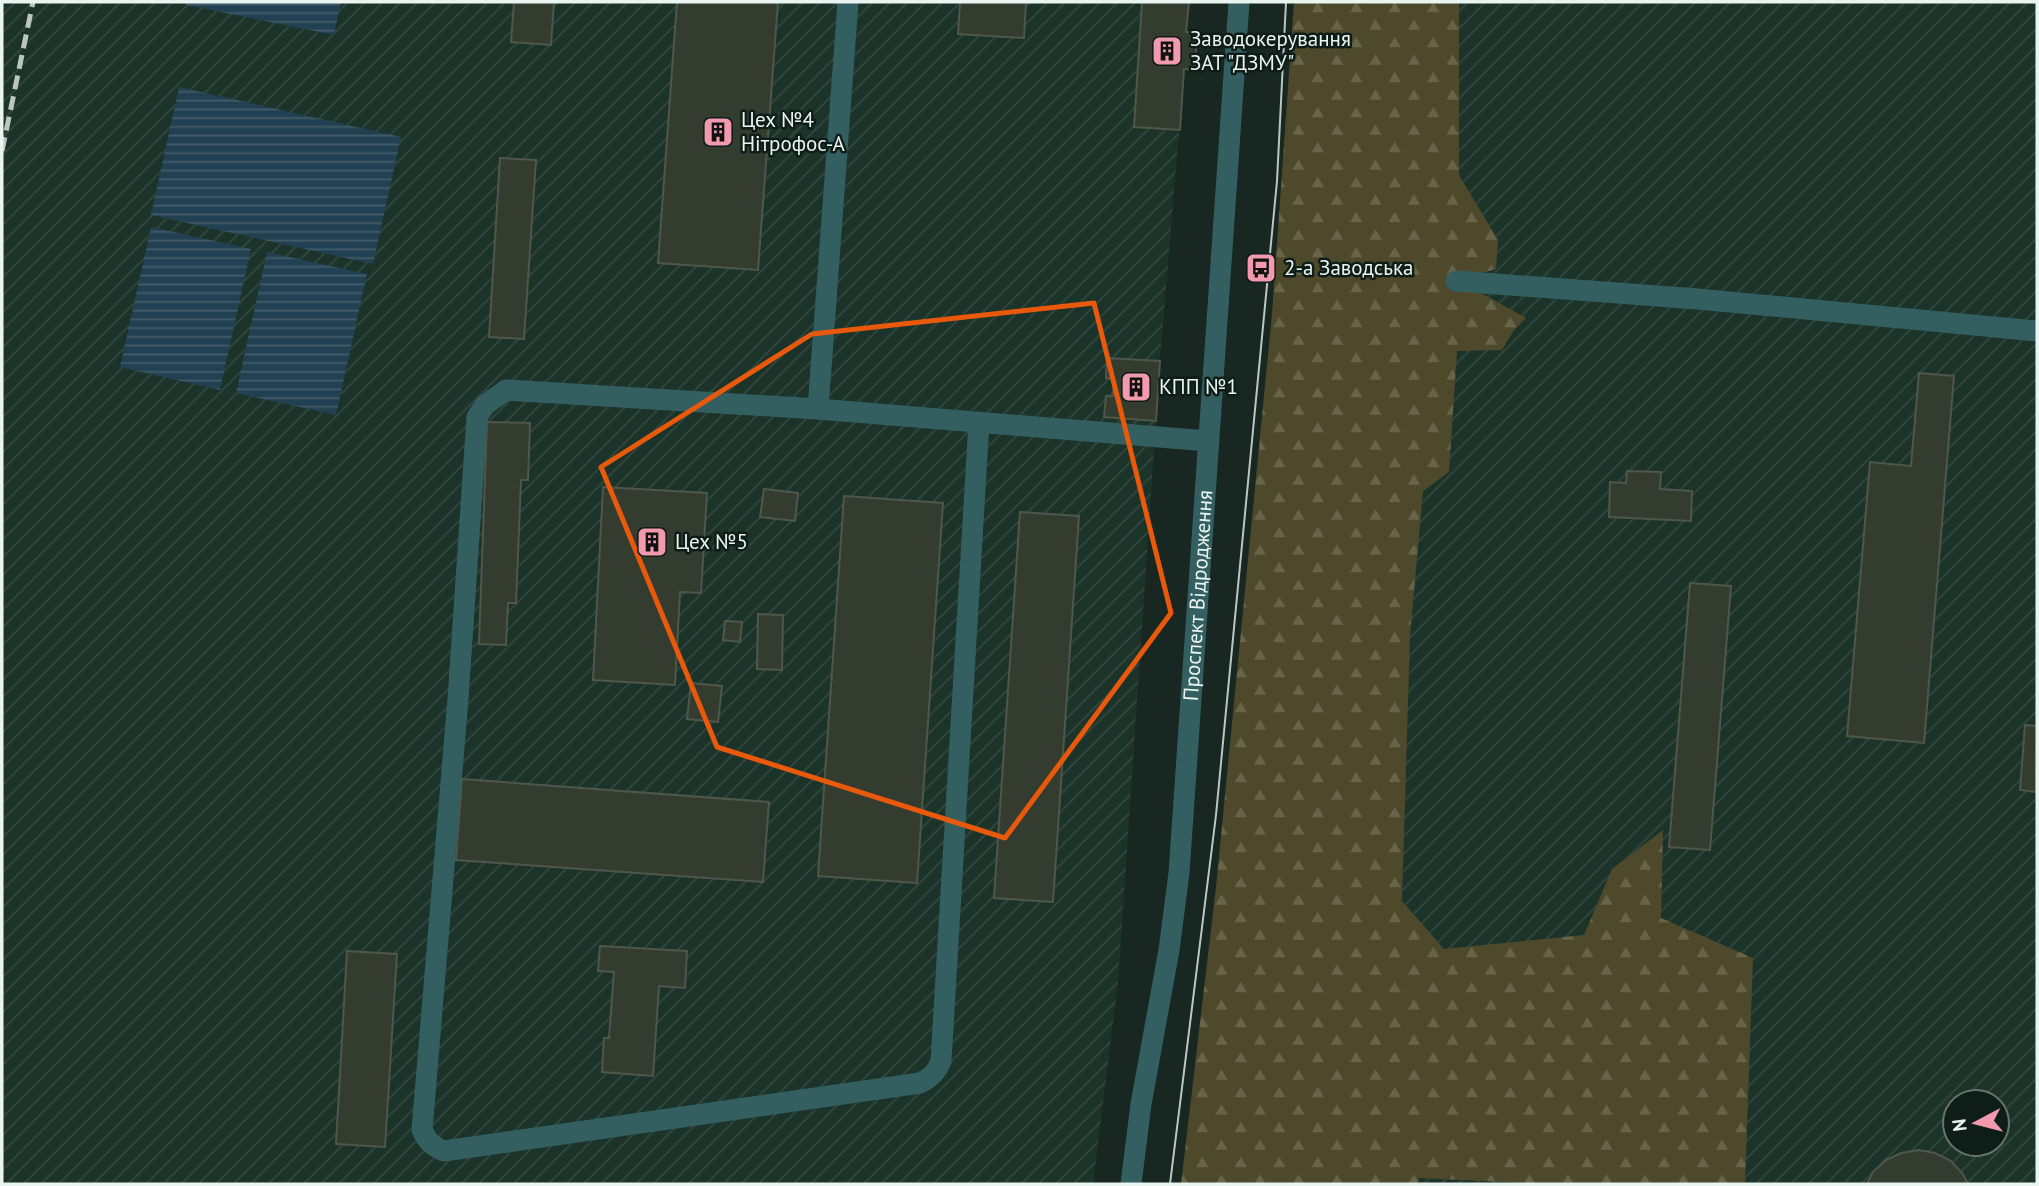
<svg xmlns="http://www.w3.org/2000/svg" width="2039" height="1186" font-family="'PT Sans',sans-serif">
<defs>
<pattern id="industrial-furrows" width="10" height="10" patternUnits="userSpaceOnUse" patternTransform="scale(1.75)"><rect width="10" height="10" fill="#1c332a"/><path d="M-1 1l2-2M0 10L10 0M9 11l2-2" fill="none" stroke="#32473f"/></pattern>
<pattern id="forest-firs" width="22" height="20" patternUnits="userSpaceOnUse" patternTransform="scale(1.75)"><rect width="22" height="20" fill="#4d492a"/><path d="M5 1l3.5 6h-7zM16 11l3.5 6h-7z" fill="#676449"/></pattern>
<pattern id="water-rules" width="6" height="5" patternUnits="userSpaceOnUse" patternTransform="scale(1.75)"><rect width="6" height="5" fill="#214152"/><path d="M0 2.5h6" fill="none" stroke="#415d6b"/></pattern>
</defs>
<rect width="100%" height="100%" fill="#182721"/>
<path fill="url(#industrial-furrows)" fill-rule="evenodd" d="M2,2h1187l-2,29 10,1 -2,38h-11l-24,291 -42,622 -25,201h-1091z
M1459,2h578v1182h-759l181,-1009zM1955,1102h42v42h-42z"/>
<path fill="url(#forest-firs)" d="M1294,2h165v173l39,65 -2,29 -51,15 36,9 45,25 -12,12 -12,20 -45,1 -8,121 -26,19 -13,145 -8,265 42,48 140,-14 28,-66 51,-39 -2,88 92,40 -8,226h-200l-126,-6 -1,6h-237l35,-297 56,-573z"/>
<path fill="url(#water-rules)" d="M187,2h154l-7,33 -148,-30z
M179,87l222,50 -28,127 -222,-49z
M151,227l100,22 -31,141 -100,-23z
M267,252l100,22 -31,141 -100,-22z"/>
<path fill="#343c30" stroke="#4f574a" stroke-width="2" d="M514,2h40l-3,43 -40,-3z
M677,2h101l-20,268 -100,-7z
M960,2h66l-2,36 -66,-4z
M1142,2h47l-3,30h11l-2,38 -11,-1 -4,61 -46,-3z
M500,158l36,2 -12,179 -35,-2z
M1107,358l53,3 -4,60 -52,-4 2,-21h7l1,-17 -8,-1z
M1919,373l35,3 -30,367 -77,-7 23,-274 41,4z
M487,422l43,1 -2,57h-7l-5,123h-8l-2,42 -27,-1z
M1627,471l34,1 -1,17 32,2 -1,30 -82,-4 1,-35 16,1z
M603,487l104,6 -6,100 -21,-1 -5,93 -82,-5z
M764,489l34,4 -3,28 -35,-4z
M844,496l99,7 -26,380 -99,-7z
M1020,512l59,4 -26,386 -59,-4z
M1690,583l41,3 -21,264 -41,-3z
M758,614l25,1 -1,55 -25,-1z
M725,621l17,1 -2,20 -17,-2z
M691,683l31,3 -4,36 -31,-3z
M2025,725l12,1 -1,66 -16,-2z
M462,779l307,23 -6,80 -307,-22z
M600,946l87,5 -2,37 -26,-2 -6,90 -51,-4 2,-34h5l5,-66 -16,-1z
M347,951l50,3 -12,193 -49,-3z
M1919,1150l16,3 16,8 12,13 5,10h-101l6,-12 13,-12 15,-7z"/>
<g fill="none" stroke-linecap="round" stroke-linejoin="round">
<g stroke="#335f61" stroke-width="21">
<path d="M1456,281l242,18 339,32"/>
<path d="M818,409l30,-407"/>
<path d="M979,422l-38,639c-4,11 -10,17 -21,22l-476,68c-12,-5 -17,-10 -22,-21l36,-431 19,-282 8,-12 21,-15 312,19 390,32"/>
<path id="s1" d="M1131,1184l10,-80 28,-154 10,-77 60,-871"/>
</g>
<path stroke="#bcc7c2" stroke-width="2" d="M1170,1184l46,-369 61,-634 9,-179"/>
<path stroke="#bcc7c2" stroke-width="5" stroke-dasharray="14 7" stroke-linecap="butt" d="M2,151l31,-149"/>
</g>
<path fill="none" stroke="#e8590c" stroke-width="5" stroke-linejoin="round" d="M1094,303l77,310 -166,225 -288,-91 -116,-280 211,-133z"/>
<defs>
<g id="building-square" transform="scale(1.575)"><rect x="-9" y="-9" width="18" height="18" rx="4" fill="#f29aad" stroke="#0f1d18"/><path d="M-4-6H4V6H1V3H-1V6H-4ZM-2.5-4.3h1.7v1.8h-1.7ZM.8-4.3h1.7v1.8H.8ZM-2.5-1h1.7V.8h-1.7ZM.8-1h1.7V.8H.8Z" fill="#111"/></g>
<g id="bus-square" transform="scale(1.575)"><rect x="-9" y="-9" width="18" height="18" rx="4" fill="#f29aad" stroke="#0f1d18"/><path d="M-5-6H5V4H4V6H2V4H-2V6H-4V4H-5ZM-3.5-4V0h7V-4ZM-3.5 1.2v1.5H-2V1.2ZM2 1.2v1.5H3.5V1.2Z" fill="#111"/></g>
</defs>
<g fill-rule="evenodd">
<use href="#building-square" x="1167" y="51"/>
<use href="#building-square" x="718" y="132"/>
<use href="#bus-square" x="1261" y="268"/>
<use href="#building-square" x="1136" y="387"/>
<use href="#building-square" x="652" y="542"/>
</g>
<g text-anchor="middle" stroke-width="5" stroke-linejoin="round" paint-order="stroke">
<g font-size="21" fill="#eaf4f0" stroke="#0f1d18" text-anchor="start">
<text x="1190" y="46">Заводокерування<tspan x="1190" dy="24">ЗАТ "ДЗМУ"</tspan></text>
<text x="741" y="127">Цех №4<tspan x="741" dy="24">Нітрофос-А</tspan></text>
<text x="1284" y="275">2-а Заводська</text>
<text x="1159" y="394">КПП №1</text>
<text x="675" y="549">Цех №5</text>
</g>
<g font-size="21" fill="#eaf4f0" stroke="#0f1d18">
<text dy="7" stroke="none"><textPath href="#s1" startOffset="593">Проспект Відродження</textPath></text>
</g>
</g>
<rect width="2039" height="1186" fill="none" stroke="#eaf4f0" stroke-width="7"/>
<g transform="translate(1976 1123) rotate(263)"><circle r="33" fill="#0f1d18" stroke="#67736e" stroke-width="2"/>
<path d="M0-5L12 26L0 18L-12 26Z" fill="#f29aad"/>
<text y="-10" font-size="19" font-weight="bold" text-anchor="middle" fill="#eaf4f0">N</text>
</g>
</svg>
